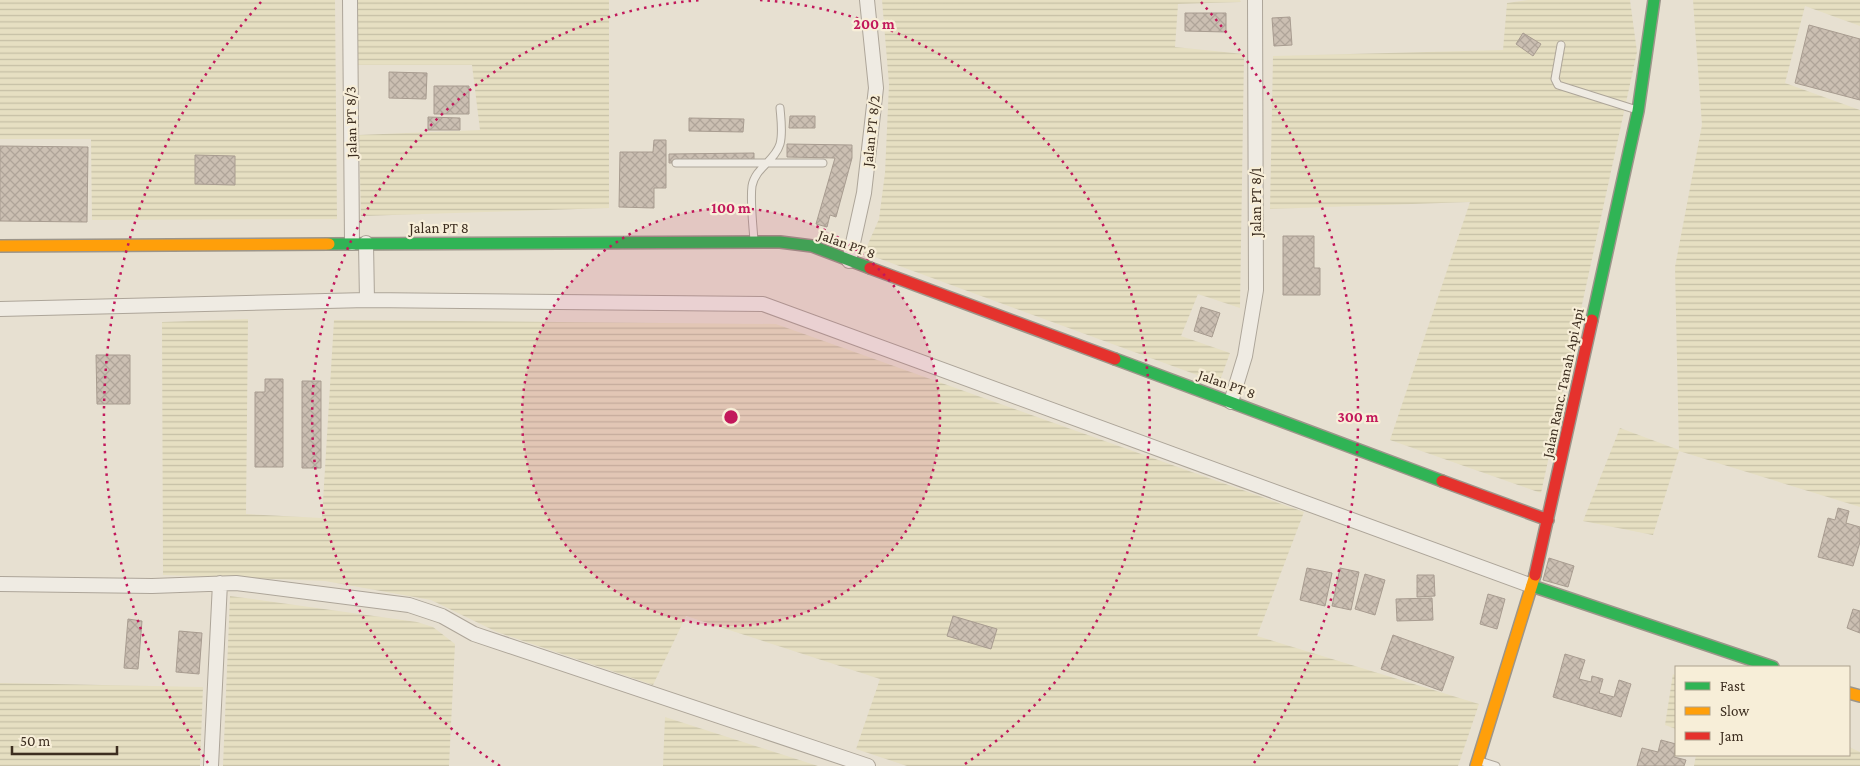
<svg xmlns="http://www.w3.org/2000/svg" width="1860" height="766" font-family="'Crimson Pro',serif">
<defs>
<pattern id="farmland-rules" width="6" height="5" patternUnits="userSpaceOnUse" patternTransform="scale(1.25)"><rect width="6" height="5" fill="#e6dfc2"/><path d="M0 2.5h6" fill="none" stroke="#c6c0a6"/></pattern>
<pattern id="building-cross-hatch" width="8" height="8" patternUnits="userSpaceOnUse" patternTransform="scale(1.25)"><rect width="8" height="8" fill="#cbbfb2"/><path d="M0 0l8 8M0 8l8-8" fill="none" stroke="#afa499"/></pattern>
</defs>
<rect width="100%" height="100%" fill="#e7e0d1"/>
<path fill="url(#farmland-rules)" d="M0,0h335l2,219 -245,1 -1,-81h-91z
M358,0h251v208l-248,8 -2,-81 121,-5 -8,-65h-114z
M882,0h358l1,2 -63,2 -3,43 69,7 -4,254 -42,-14 -17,42 49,17 -11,30 -355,-130 15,-34 6,-46 4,-89z
M1528,0h102l7,52 -96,441 -151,-53 80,-238 -200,7 3,-153 230,-6 4,-47z
M1693,0h167v26l-55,-20 -20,77 75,27v397l-181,-56 -26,84 -70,-14 37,-93 59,22 -4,-183 27,-142z
M248,319l-2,195 76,4 12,-198 442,4 528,188 -47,124 222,68 -21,62h-551l-51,-17 24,-70 -194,-63 -33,69 -156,-53 -66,-32 -106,-19 -162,-6 -1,-253z
M230,596l187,26 16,5 22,17 -6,122h-226z
M1673,674l3,2v53l-11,-4z
M0,683l203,4 -3,79h-200z
M665,717l153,49h-155z
M1849,747l11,5v14h-166l2,-11h153z"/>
<path fill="url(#building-cross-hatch)" stroke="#a89c90" d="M1185,13h41v19l-41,-1z
M1290,17l2,28 -18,1 -2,-28z
M1809,25l51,14v61l-65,-17z
M1523,33l18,11 -8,12 -17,-12z
M389,72l38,1 -1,26 -37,-1z
M434,86h35v28h-35z
M790,116h25v12h-26z
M428,117l32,1v12h-32z
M689,118l55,1 -1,13 -54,-1z
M654,140h12v48h-12v20l-35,-1 1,-55h33z
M787,144l65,1v13l-16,59 -6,-2 -3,12 -11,-3 19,-66 -48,-1z
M0,146l88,1 -1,75 -87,-1z
M754,153v8l-85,2v-9z
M195,155l40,1v29l-40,-1z
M1283,236h31v32h6v27h-37z
M1201,307l19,6 -8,24 -18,-6z
M96,355h34v49h-33z
M265,379h18v88h-28v-75h10z
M302,381h19v87h-19z
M1838,508l11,3 -3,12 14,4v15l-7,24 -35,-9 10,-39 7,2z
M1549,558l25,8 -6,21 -25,-7z
M1307,568l25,5 -7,33 -25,-6z
M1340,568l19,4 -8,38 -19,-4z
M1365,574l20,6 -10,35 -20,-6z
M1417,575h17l1,21 -18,1z
M1488,594l17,5 -8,30 -17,-5z
M1432,598l1,22 -36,1 -1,-22z
M1853,609l7,2v22l-13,-5z
M953,616l44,13 -6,20 -44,-13z
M128,619l14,2 -4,48 -14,-1z
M179,631l23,2 -3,41 -23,-2z
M1393,635l61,22 -12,34 -61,-22z
M1565,654l20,6 -6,19 12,3 1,-6 11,3 -4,14 15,4 5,-17 12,4 -10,33 -68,-20z
M1661,740l15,4 -2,13 12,3 -2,6h-47l5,-18 16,4z"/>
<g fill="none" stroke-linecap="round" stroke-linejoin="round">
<g stroke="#ada599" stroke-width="9">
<path id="lane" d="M1561,45l-6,34 3,6 79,25
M676,163h147
M754,241c-1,-16 -4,-40 -2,-55 3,-18 23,-25 28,-42 3,-11 1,-24 0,-36
M1480,761l16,5"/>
</g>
<g stroke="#ada599" stroke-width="16">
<path id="street" d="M350,0l2,243
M366,243l1,57
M849,261l15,-68 12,-105 -9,-88
M0,309l367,-9 396,4 769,282
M1231,402l14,-46 11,-66 -1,-290
M0,584l152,2 84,-3 173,22 33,11 32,18 394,132
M211,766l9,-183"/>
</g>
<g stroke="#9c958a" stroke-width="14">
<path id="fast" d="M329,244l451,-2 32,4 58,22
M1592,320l46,-209 16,-111
M1115,359l327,122
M1532,586l241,81"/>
</g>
<g stroke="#9c958a" stroke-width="14">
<path id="slow" d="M0,246l329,-2
M1849,693l11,3
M1476,766l59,-191"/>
</g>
<g stroke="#9c958a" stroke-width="14">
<path id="jam" d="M870,268l245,91
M1442,481l106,39
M1535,575l57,-255"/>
</g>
<use href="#lane" stroke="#efebe3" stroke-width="7"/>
<use href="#street" stroke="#efebe3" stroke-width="14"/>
<use href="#fast" stroke="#30b455" stroke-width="11"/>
<use href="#slow" stroke="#ff9f0a" stroke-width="11"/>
<use href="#jam" stroke="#e5322d" stroke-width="11"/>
</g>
<circle cx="731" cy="417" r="209" fill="#c2185b" fill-opacity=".12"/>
<g fill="none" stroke="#c2185b" stroke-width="2.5" stroke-dasharray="2.5 5">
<circle cx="731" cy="417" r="209"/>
<path d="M500 766A418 418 0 0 1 702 0M760 0A418 418 0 0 1 962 766"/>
<path d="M208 763A627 627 0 0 1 261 2M1201 2A627 627 0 0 1 1254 763"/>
</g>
<g text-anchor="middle" stroke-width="4.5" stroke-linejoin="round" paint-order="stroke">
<g font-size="15" fill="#3d2e20" stroke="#f7eed8">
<text transform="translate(351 122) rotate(-91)" y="5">Jalan PT 8/3</text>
<text transform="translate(871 131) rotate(-84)" y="5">Jalan PT 8/2</text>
<text transform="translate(1256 202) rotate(-90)" y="5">Jalan PT 8/1</text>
<text x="439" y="233">Jalan PT 8</text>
<text transform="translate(847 244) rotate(20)" y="5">Jalan PT 8</text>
<text transform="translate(1563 383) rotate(-78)" y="5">Jalan Ranc. Tanah Api Api</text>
<text transform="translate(1227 384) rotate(20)" y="5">Jalan PT 8</text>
</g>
</g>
<circle cx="731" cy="417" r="8" fill="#c2185b" stroke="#f7eed8" stroke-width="2.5"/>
<g font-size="15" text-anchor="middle" font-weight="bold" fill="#c2185b" stroke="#f7eed8" stroke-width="4.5" stroke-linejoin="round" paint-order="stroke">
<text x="874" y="29">200 m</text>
<text x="731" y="213">100 m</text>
<text x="1358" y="422">300 m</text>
</g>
<rect x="1675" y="666" width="175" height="90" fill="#f7eed8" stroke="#ada18e"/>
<rect x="1685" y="682" width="25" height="8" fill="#30b455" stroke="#ada18e"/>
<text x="1720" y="691" font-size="15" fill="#3d2e20">Fast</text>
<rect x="1685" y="707" width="25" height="8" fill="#ff9f0a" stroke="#ada18e"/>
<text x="1720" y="716" font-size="15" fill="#3d2e20">Slow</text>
<rect x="1685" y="732" width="25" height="8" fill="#e5322d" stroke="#ada18e"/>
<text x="1720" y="741" font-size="15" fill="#3d2e20">Jam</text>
<path d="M12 746v8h105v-8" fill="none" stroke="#3d2e20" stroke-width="2.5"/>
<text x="20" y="746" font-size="15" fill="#3d2e20" stroke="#f7eed8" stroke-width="4" paint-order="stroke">50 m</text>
</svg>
